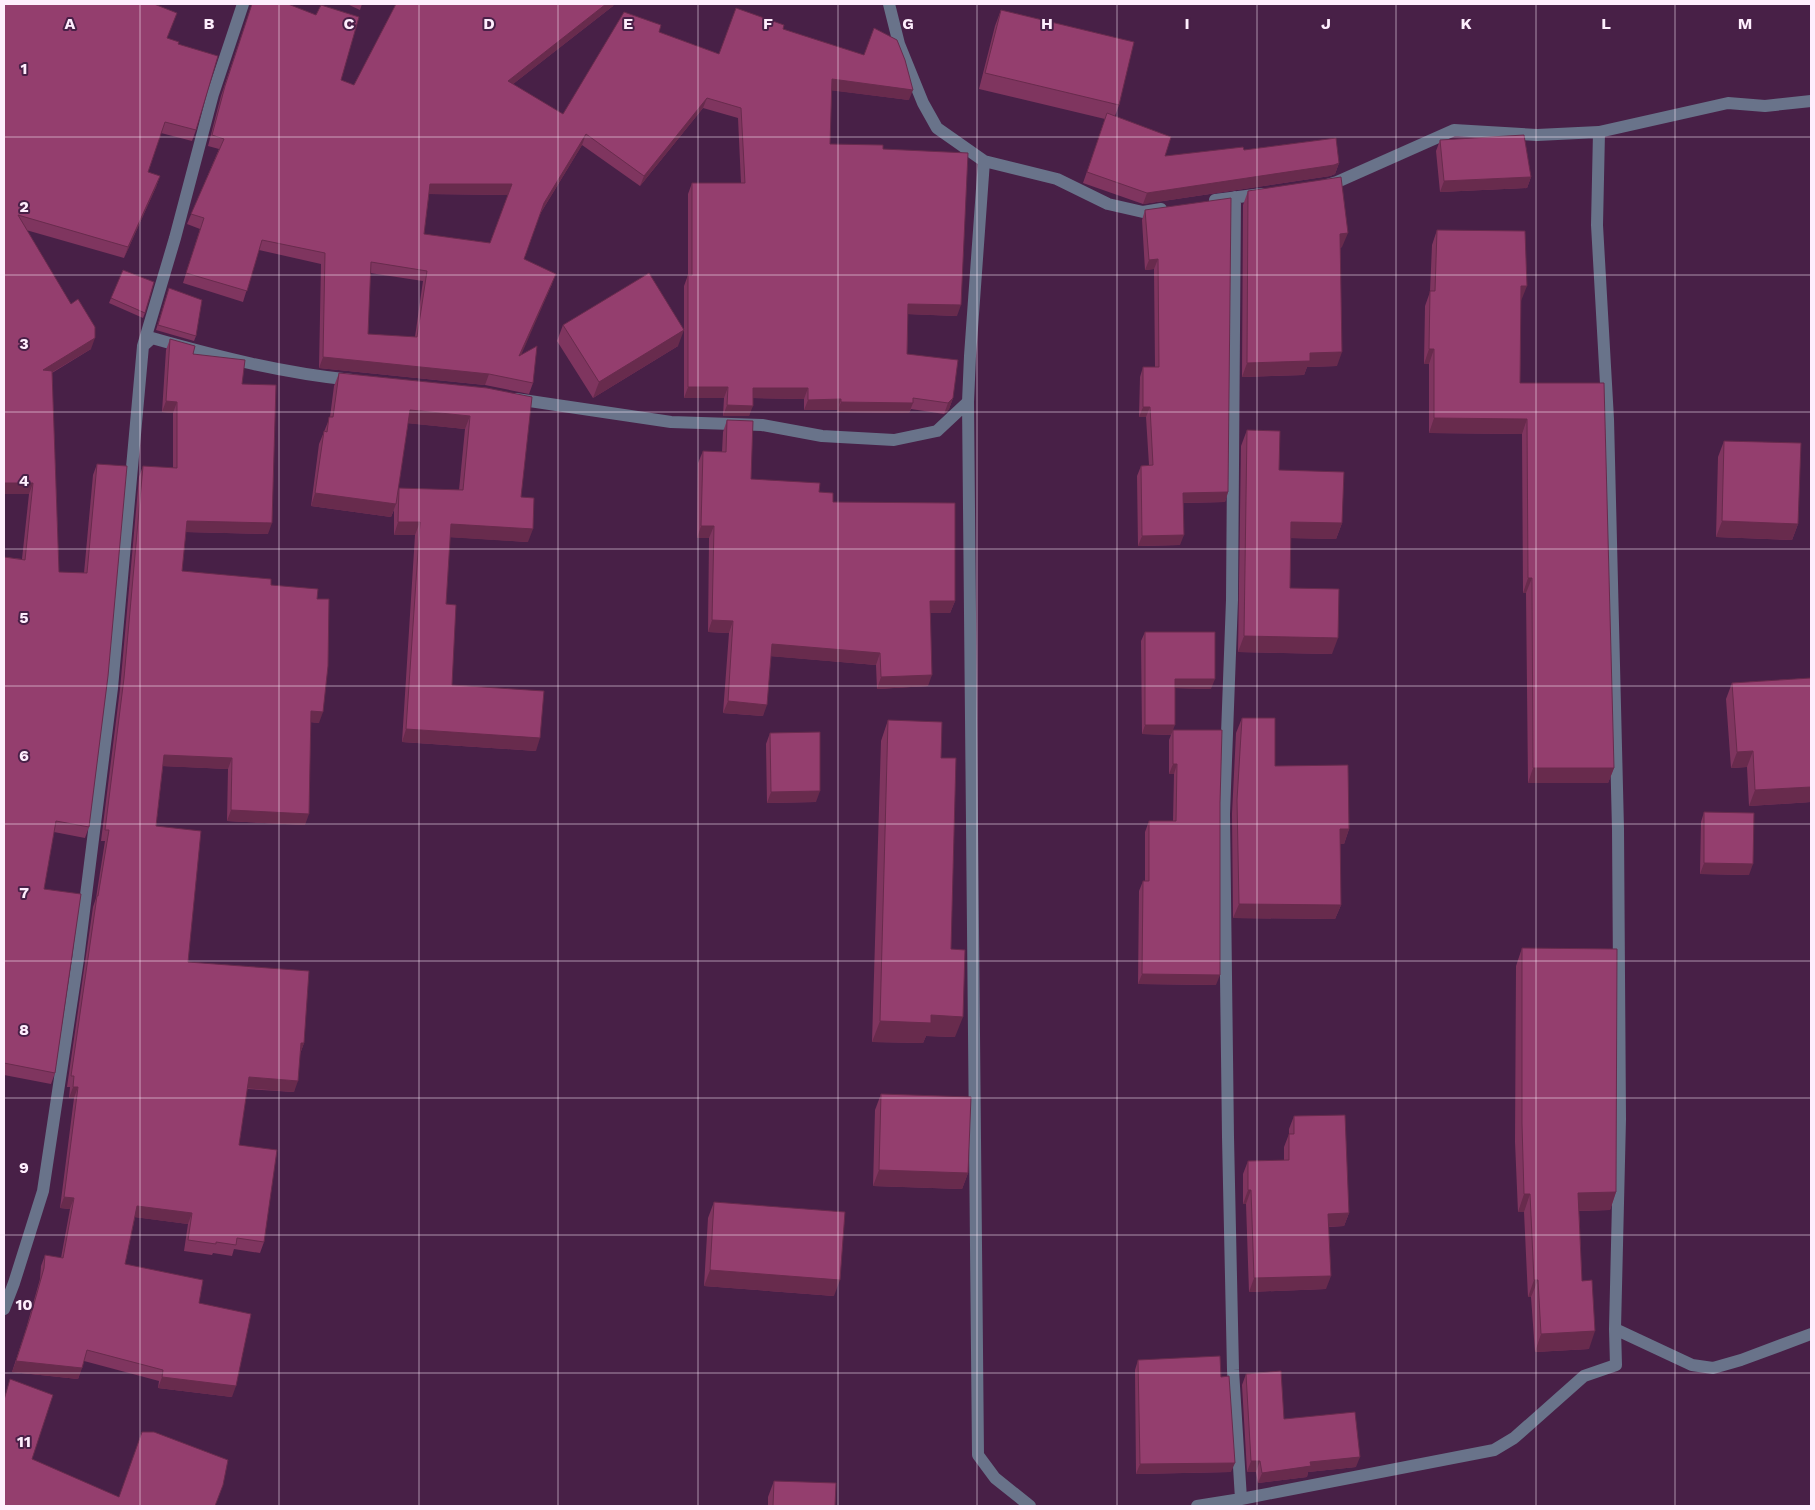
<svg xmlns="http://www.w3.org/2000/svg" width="1815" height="1510" font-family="'Work Sans',sans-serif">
<rect width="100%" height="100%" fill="#482047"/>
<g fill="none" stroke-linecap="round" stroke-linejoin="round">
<path stroke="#69738a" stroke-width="12" d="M889,4l10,40 24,59 14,25 47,33
M1599,132l-2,93 11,194 10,410 2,290 -5,210 77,36 21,3 28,-8 70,-26
M1327,185l10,-3 117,-52 83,5 62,-3 129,-29 37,3 46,-5
M1215,200l47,-6
M143,346l9,-8c67,19 131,35 200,42
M516,399l155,23 91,3 60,11 72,4 43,-9 31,-29 2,-46 14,-195 73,18 51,25 35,8 18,-3
M968,402l10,1053 17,23 35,28
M4,1309l10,-26 29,-92 35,-232 34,-271 31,-342 32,-108 38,-144 30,-90
M1241,1499l253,-49 20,-12 70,-62 32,-11 -1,-36
M1197,1506l44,-7 -8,-129 -5,-233 -4,-323 8,-214 3,-403"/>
</g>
<path fill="#7f355f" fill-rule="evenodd" d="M4,4l163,34 11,6 18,86 -4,11 -31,-8 -13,39 12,4 -4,11 -32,71 -98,-28 65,119 -39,24 7,199 25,1 9,-98 4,-11 -8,363 -4,11 -31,-6 -10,57 11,184 -4,11 -47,-9v-518l18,2 7,-65z
M251,4h37l53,76 13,5 42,-81h218l-1,2 -100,78 50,30 96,-82 60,22 64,-25 126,71 -78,-10 -1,54 53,5 74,167 -49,-2 -1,40 46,44 -4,11 -5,5 -33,-5 -2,4 -72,-1 1,-2h-34v-11l-51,-1 -4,18h-26l1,-18h-40v-112l4,-11v-81l4,-11h49l-3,-65 -35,-10 -63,78 -58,-41 -42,69 -16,45 28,25 -32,72 13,27 -4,11 -44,-9 -166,-17 2,-104 -62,-14 -16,52 -60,-19 17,-54 -13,-5 32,-75 -11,-3 13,-50 30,-89zM429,194l79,1 -18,48 -66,-9zM370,273l53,8 -8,56 -47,-3z
M347,4h15l-2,6z
M1001,10l118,95 -4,11 50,40 79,-6 95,13 -4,11 -5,2 -187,28 -60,-21 22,-64 -126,-30 16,-63z
M1440,140l91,37 -4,11 -87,4 -4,-41z
M1248,191l94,56 -2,1 -3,118 -30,1 -3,8 -62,2 1,-172z
M1145,210l83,282 -3,10 -42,1 -3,42 -42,1 -1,-70 4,-10 8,-1 -3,-48h-7l1,-40 3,-10h12l-1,-98 -9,1 -3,-50z
M1437,230l84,71 -1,82 94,385 -6,15h-80l-2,-190h-3l-1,-159 -93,-1v-69h-5l1,-58 5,-14 2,-47z
M169,288l27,48 -2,5 -38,-11z
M111,298l34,15 -2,5 -34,-15z
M563,325l115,21 -85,52 -36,-57z
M170,339l72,45 26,150 -82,-2 -4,39 89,14 46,14 2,124 -8,-1 -6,103 -78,-4 1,-52 -65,-3 -7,60 32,136 116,81 -4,11 -6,38 -47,-3 -8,56 25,97 -4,11 -26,-4 -2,7 -19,-3 -1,2 -28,-4 4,-27 -53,-7 -10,47 74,39 33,94 -74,-9 1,-7 -75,-20 -6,18 -66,-7 14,-43 14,-50 1,-13 4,-11 16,3 9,-49 -10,-1 14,-110h-5l1,-11h-3l26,-180 3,-9 9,-57h-4l19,-152 19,-212 4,-11 30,2v-55l-11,-1 4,-62z
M339,373l148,15 34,109 7,45 -78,-5 -4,67 6,81 84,66 -134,-9 13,-207h-21v-25l-3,7 -80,-11 8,-62 11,-27 4,-31zM408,423l57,6 -6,61h-61z
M727,420l24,59 68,13 136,109 -5,12h-20l-2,73 -51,3 -1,-24 -105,-9 -8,60 -40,-3 6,-80 -21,-1 1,-94h-12l1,-75 5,-12 19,1 1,-20z
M1247,430l32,40 63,53 -6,16 -45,-1 -1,50 42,66 -94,-2 3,-206z
M1724,441l74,83 -6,16 -76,-3 2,-80z
M1145,632l66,57 -36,-1 -2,42 47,73 -4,182 -78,-1 1,-93 4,-10h2v-49l4,-11h24l1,-47h-5v-34l2,-5 -29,-1 -1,-93z
M1811,678v124l-62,4 -2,-39 -16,1 -5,-69 6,-16z
M1242,718l33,48 74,63 -5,15h-4l1,61 -6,14 -102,-1 -1,-104 4,-81z
M888,720l53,38 14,279 -29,-1 -3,7 -51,-1 9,-301z
M770,733l46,69 -49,1 -1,-59z
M1704,812l45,63 -49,-1 1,-52z
M1522,948l94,244 -6,18 -31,1 3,70 7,68 -54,3 -4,-55h-3l-4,-85h-6l-3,-70 1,-176z
M881,1094l87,79 -6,16 -89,-3 2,-76z
M1294,1116l55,97 -5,13 -15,1 -3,62 -77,3 -3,-88h-3v-30l5,-13 36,-1v-13l5,-13v-5z
M714,1202l120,94 -130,-10 4,-68z
M1138,1360l83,17 10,95 -95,2 -1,-104z
M1246,1374l38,45 72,48 -48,5 -1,5 -49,6 -2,-11h-9l-5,-87z
M774,1481l61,25h-67v-9z"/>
<path fill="#682b4d" d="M606,4h8l-1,2 -109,85 4,-10z
M832,79l81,11 -4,10 -81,-10z
M707,98l-4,10 -63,78 4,-10z
M586,134l-4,11 -42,69 4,-11z
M1339,163l-4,11 -5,2 -187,28 4,-11z
M160,176l-4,11 -32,71 4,-11z
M1531,177l-4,11 -87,4 4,-11z
M430,184h82l-4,11 -82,-1z
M1348,233l-6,14 -8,1 6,-14z
M1158,259l-4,10 -9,1 4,-10z
M556,274l-4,10 -36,83 3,-11z
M1521,286h6l-6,15 -6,-1z
M908,304l53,1 -4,11 -53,-2z
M684,330l-6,16 -85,52 6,-16z
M95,338l-4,11 -52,31 4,-10z
M1429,349h5l-5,15h-5z
M1342,352l-5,14 -30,1 -3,8 -62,2 5,-14 63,-10z
M323,357l166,17 -4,11 -166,-17z
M688,387h40l-4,11h-40z
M753,388h55l-4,11 -55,-1z
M953,398l-4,11 -5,5 4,-11z
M841,399l-3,11h-34l4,-10z
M166,401l11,1 -4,11 -11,-1z
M841,402l72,1 -4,10 -72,-1z
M727,405l26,1 -4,10h-26z
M1143,407h7l-4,10h-7z
M410,410l60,6 -5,13 -60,-6z
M1434,418l93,1 -5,15 -93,-1z
M4,483h29l-4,11h-25z
M1228,492l-3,10 -45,1 3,-10z
M315,493l81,11 -5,13 -80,-11z
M187,521l85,2 -4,11 -85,-2z
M1722,521l76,3 -6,16 -76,-3z
M398,522h22l-5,13h-21z
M1291,522l51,1 -6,16 -51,-1z
M451,524l82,5 -5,13 -82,-5z
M701,526h13l-5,12h-12z
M1184,535l-4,10 -42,1 4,-10z
M1528,578h4l-6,15h-3z
M930,601h25l-5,12h-24z
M712,620l21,1 -4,12 -21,-1z
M1244,636l94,2 -6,16 -94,-2z
M772,644l108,9 -4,12 -108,-9z
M932,675l-4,11 -51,3 4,-12z
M1175,679h40l-4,10 -39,-1z
M728,701l39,4 -4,11 -40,-3z
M311,711l12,1 -4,11 -12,-1z
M1145,725h30l-4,10 -29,-1z
M406,729l134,9 -4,13 -134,-9z
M1753,751l-6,16 -16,1 6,-16z
M164,755l68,3 -4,11 -68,-3z
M1173,764h4l-3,10h-5z
M1533,768h81l-6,15h-80z
M1811,787v15l-62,4 6,-16z
M820,791l-4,11 -49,1 4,-11z
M231,810l78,4 -4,11 -78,-4z
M1340,829h9l-5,15h-9z
M1704,863l49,1 -4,11 -49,-1z
M1239,904l102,1 -6,14 -102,-1z
M1142,974l78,1 -4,10 -78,-1z
M931,1015l32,2 -8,20 -29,-1 -3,7 -51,-1 8,-21z
M301,1043h3l-4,11z
M249,1077l49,4 -4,11 -49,-4z
M73,1087h5l-4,11h-5z
M879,1170l89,3 -6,16 -89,-3z
M1248,1190h3l-5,14h-3z
M1616,1192l-6,18 -39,1 7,-18z
M1524,1194h6l-6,18h-6z
M64,1197l10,1 -4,11 -10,-1z
M137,1206l55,7 -4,11 -55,-7z
M1349,1213l-5,13 -21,1 5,-13z
M710,1270l130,10 -6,16 -130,-10z
M1331,1276l-5,13 -77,3 5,-14z
M1534,1280h4l-7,17h-3z
M1595,1331l-6,18 -54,3 6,-18z
M16,1361l66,7 -4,11 -66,-7z
M162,1377l74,9 -4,11 -74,-9z
M1360,1457l-4,10 -48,5 -1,5 -49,6 4,-10 48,-11z
M1251,1461h9l-4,11h-9z
M1235,1463l-4,9 -95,2 4,-10z"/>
<path fill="#943e6e" stroke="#682b4d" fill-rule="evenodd" d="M4,4h150l23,9 -10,25 12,4 -1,2 40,12 -22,74 -31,-8 -17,50 12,4 -32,71 -110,-32 53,89 7,-5 17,28v11l-52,32 9,1 7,201 28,1 10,-109 30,2 -19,210 -19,151 -33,-6 -12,68 37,5 -26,179 -51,-10v-506l21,3 8,-77h-29z
M252,4h36l28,11 5,-10 38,12 -18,63 13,5 42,-81h210l-98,77 55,33 61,-102 37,13 -2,7 60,22 17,-46 48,17 -1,4 81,26 10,-27 23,12 8,20 8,30 -81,-11 -2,65 53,1v4l85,4 -7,152 -53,-1 -1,50 51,6 -5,38 -5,5 -35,-5v5l-72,-1v-3l-33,1v-12h-55v18l-26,-1 1,-18h-40v-112h4v-92h53l-4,-75 -34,-10 -63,78 -58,-42 -42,69 -20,56 32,15 -37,82 18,-10 -4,37 -44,-9 -166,-17 2,-104 -63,-13 -15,51 -61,-18 18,-55 -13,-4 33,-75 -12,-4 13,-49zM430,184h82l-22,59 -66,-9zM371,262l56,9 -10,66 -49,-3z
M1001,10l133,32 -15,63 -134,-32z
M1107,113l64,24 -6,19 78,-9 1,3 92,-12 3,25 -5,2 -187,28 -60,-21z
M1524,135l7,42 -87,4 -4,-41z
M1341,177l7,56 -8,1 2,118 -32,1v8l-63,2 1,-172z
M1231,198l-3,294 -45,1 1,42 -42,1 -1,-70 12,-1 -3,-58h-7v-40h16l-1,-108 -9,1 -4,-50z
M1437,230l88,1 2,55h-6l-1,97h84l10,385h-81l-1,-190h-4l-1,-159 -93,-1v-69h-5l1,-58h5z
M123,270l31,12 -9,31 -34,-15z
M649,273l35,57 -85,52 -36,-57z
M169,288l33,12 -6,36 -38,-11z
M170,339l25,7 -2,8 52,6 -3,24 34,1 -4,138 -85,-2 -5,50 89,8v6l47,4 -1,10h12l-1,67 -5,46 -12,-1 -2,103 -78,-4 1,-52 -68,-3 -8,71 45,5 -13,131 121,9 -5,72h-3l-3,38 -49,-4 -10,68 38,5 -13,92 -27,-4 -1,7 -20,-3v2l-28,-4 4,-27 -55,-7 -12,58 78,16 -4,23 52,11 -15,72 -74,-9 1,-7 -76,-20 -5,18 -66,-7 14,-43 14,-50 1,-13 18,3 11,-60 -10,-1 14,-110h-5l1,-11h-3l26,-180h1l11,-66h-4l19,-152 19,-212 34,2v-66l-11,-1z
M339,373l148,15 45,9 -11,100 13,1 -1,31 -82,-5 -5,80 10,1 -4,80 92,6 -4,47 -134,-9 14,-207h-22l1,-34 64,2 7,-74 -60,-6 -14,94 -81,-11 9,-62 3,1 2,-15h4z
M727,420l26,1 -2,58 69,4 -1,9 14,1v9l122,1v98h-25l2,74 -51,2 -1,-24 -108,-9 -5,61 -39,-4 5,-80 -21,-1 2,-94h-13l2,-75 23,1z
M1247,430l33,1 -1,39 65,2 -2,51 -51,-1 -1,66 49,1 -1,49 -94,-2z
M1724,441l77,2 -3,81 -76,-3z
M1145,632h70v47h-40v46h-30z
M1811,678v109l-56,3 -2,-39 -16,1 -5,-69z
M1242,718h33v48l73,-1 1,64h-9l1,76 -102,-1 -2,-104z
M888,720l54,2 -1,36h15l-5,191 14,1 -2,67 -32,-2v8l-51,-2z
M1173,730h49l-2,73v172l-78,-1 1,-93h6v-60h27l1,-57h-4z
M820,732v59l-49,1 -1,-59z
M1704,812l50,1 -1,51 -49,-1z
M1522,948l95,1 -1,243 -38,1 4,88 10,-1 3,51 -54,3 -3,-54h-4l-4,-86h-6l-2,-70z
M881,1094l90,3 -3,76 -89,-3z
M1345,1115l4,98 -21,1 3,62 -77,2 -3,-88h-3v-29l41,-1v-26h5v-18z
M714,1202l131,10 -5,68 -130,-10z
M1220,1356l1,21 8,-1 6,87 -95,1 -2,-104z
M1281,1371l3,48 71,-7 5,45 -50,5 1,4 -49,7 -2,-12h-9l-5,-87z
M10,1379l43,16 -21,64 87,38 23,-65h12l74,28 -5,25 -8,21h-211v-106z
M774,1481l62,2 -1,23h-62z"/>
<path fill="none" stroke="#feeefd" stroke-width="1" stroke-opacity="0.55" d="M140,4v1502M279,4v1502M419,4v1502M558,4v1502M698,4v1502M838,4v1502M977,4v1502M1117,4v1502M1257,4v1502M1396,4v1502M1536,4v1502M1675,4v1502M4,137h1807M4,275h1807M4,412h1807M4,549h1807M4,686h1807M4,824h1807M4,961h1807M4,1098h1807M4,1235h1807M4,1373h1807"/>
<g font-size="16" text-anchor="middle" font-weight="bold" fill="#feeefd" stroke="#482047" stroke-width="4" stroke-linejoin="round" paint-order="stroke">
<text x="70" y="29">A</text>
<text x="209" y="29">B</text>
<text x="349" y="29">C</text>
<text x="489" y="29">D</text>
<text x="628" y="29">E</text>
<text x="768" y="29">F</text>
<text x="908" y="29">G</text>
<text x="1047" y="29">H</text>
<text x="1187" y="29">I</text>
<text x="1326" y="29">J</text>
<text x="1466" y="29">K</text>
<text x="1606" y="29">L</text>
<text x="1745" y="29">M</text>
<text x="24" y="74">1</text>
<text x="24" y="212">2</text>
<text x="24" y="349">3</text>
<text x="24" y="486">4</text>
<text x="24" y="623">5</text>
<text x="24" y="761">6</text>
<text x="24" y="898">7</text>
<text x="24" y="1035">8</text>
<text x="24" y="1173">9</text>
<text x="24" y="1310">10</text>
<text x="24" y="1447">11</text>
</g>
<rect width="1815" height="1510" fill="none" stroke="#feeefd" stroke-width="10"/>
</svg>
